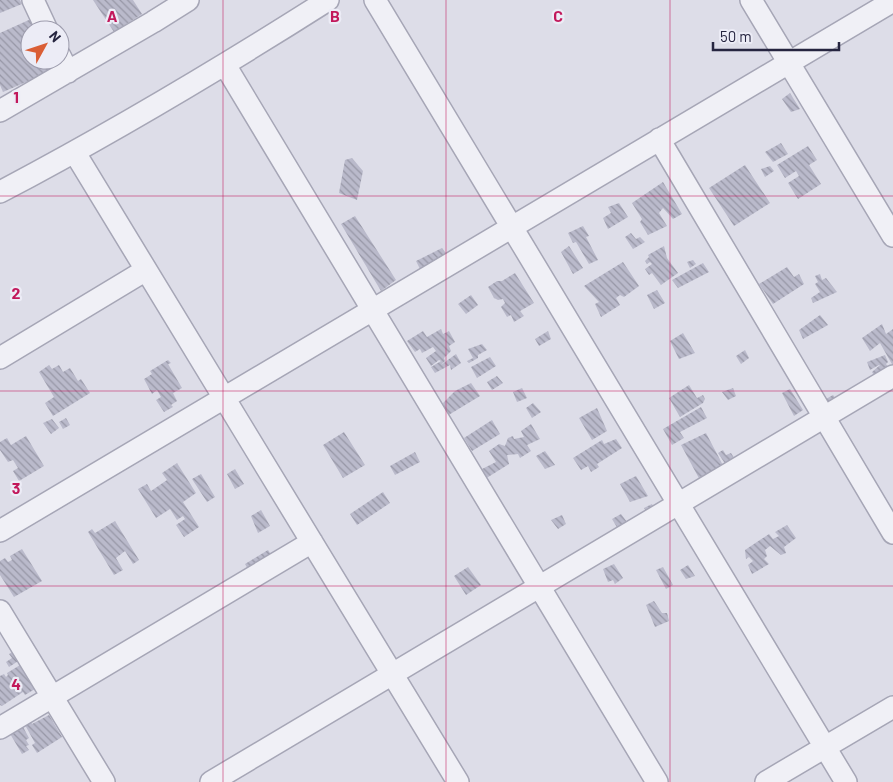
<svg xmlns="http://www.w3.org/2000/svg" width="893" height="782" font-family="Barlow,sans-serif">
<defs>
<pattern id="building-back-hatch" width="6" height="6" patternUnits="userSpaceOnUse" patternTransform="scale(1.25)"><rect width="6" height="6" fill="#babacb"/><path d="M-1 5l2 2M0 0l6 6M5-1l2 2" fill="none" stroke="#9797a6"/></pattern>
</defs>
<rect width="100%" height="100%" fill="#dddde8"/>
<path fill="url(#building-back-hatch)" d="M0,0h20l2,4 -22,9z
M93,0h40l9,14 -28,18z
M31,19l5,11h-6v30h19l5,10 -51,22 -3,-7v-52z
M790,93l10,16 -9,3 -9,-13z
M781,143l7,11 -15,8 -8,-10z
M808,146l9,14 -8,5 12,19 -23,15 -10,-16 11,-7 -3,-5 -11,7 -8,-13z
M352,158l11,13 -6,29 -18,-7 6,-33z
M745,165l25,38 -36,23 -25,-38z
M770,166l4,5 -9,6 -4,-8z
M663,182l19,32 -9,5 -10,-11 -4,5 8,13 -19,9 -8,-13 2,-3 -10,-16z
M619,203l9,14 -20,12 -5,-11 8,-5 -3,-6z
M355,216l41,64 -15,11 -40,-67z
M583,226l6,10 -3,1 12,23 -9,4 -13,-22 -3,1 -5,-10z
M631,233l5,6 4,-2 5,5 -12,7 -8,-12z
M569,246l14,22 -10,6 -12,-22z
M664,246l3,12 11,15 -17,12 -9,-12 -3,2 -4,-6 7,-5 -2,-2 -3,2 -2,-3 4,-4 -1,-2z
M442,248l6,8 -28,13 -4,-8z
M693,260l3,4 -6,4 -3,-6z
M623,262l16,24 -15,11 -4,-2 -4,3 4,7 -19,12 -6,-13 4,-2 -15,-16z
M703,263l6,9 -31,16 -6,-8z
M787,267l7,10 5,-3 5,10 -31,20 -14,-20z
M515,273l19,30 -14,8 4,5 -10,6 -3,-7 -4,2 -6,-10 4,-4 -2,-4 -5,1 -4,-2 -6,-11 9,-6h5z
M820,274l2,6 4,-2 11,14 -24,11 -2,-5 9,-6 -5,-8 3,-2 -3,-6z
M657,290l8,13 -11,6 -7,-14z
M471,295l7,10 -12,9 -8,-10z
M820,315l8,10 -25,14 -4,-9z
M882,324l4,10 7,-5v37l-13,-23 -10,8 -8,-13z
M441,329l2,5 6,-3 6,11 -6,4 2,5 -7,7 1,3 -4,4 15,-11 5,9 -10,7 -1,-5 -15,8 -4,-6 10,-6 -2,-1 -8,6 -5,-8 10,-7 -3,-4 -11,6 -2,-4 -5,3 -8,-11 16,-10 4,6z
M548,331l3,8 -12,7 -4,-7z
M683,333l12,20 -16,6 -9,-18z
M482,344l5,6 -9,5v3l-9,5 -2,-2 6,-3 -5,-9z
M745,350l4,8 -8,6 -5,-8z
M885,355l3,7 -2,2 7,10 -16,7 -5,-9 8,-7h-1l-9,5 -3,-8z
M490,357l6,9 -19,12 -6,-11z
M168,360l3,3 -3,1 14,24 -9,5 4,8 -6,4 2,2 -9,5 -8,-12 5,-3 -4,-7 -5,4 -8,-15 8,-5 -2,-3z
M49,365l3,4 7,-4 4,7 7,-4 8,13 3,-2 9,14 -37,23 -8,-13 9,-6 -15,-25z
M497,376l6,7 -11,7 -5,-8z
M471,383l9,13 -33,20 -4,-13 12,-12z
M689,385l8,13 6,-3 2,4 -2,4 -23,14 -11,-19z
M522,388l5,10 -10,4 -4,-10z
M733,388l3,8 -8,4 -6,-8z
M790,389l13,21 -9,6 -12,-23z
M833,395l7,9 -10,5 -4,-10z
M533,403l8,9 -9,6 -6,-10z
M701,407l6,11 -27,14 4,6 -12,7 -9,-16z
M597,408l10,23 -15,9 -13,-22z
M66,418l4,7 -7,4 -4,-7z
M52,419l7,9 -8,6 -8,-11z
M492,420l8,14 -28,17 -8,-13z
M531,424l9,15 -13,6 4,6 -11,7 -2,-4 -11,1 2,9 -24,15 -3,-10 14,-7 -7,-11 10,-7 6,2 3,-8 5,-2 1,3 10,-2 -3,-6z
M344,432l21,33 -22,13 -20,-33z
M706,433l20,38 -25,11 -20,-37z
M26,436l18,30 -25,15 -6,-10 5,-3 -5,-8 -5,2 -8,-12v-8l7,-4 4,7z
M616,439l6,9 -25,16 2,3 -8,5 -3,-6 -7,4 -8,-12 29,-18 2,4z
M723,450l3,5 5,-2 5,8 -8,7 -10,-15z
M545,451l10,14 -10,4 -9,-13z
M415,452l5,10 -25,13 -5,-9z
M177,463l19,30 -13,9 16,25 -15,10 -8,-12 9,-6 -2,-3 -6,4 -7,-11 -14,9 -18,-29 9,-5 4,7 16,-11 -5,-7z
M235,469l9,15 -9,5 -8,-15z
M201,474l14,23 -8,5 -15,-23z
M636,476l12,20 -18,6 -10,-18z
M383,492l7,11 -33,22 -7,-11z
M652,504l5,10 -8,2 -5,-8z
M261,510l9,16 -12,7 -7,-17z
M621,514l6,8 7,-3 -13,15 -9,-15z
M562,515l4,9 -8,5 -7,-9z
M115,521l24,39 -6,4 -8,-13 -9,7 7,12 -9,5 -26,-43 4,-3 3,4z
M787,525l9,13 -12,9 2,6 -5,2 -11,-9 -5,4 2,6 -3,3 5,5 -17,10 -4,-9 5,-4 -4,-4 -3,2 -1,-9 24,-16 4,5 6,-3 -4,-4z
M22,549l20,32 -28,16 -14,-22v-14l5,-3 3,4 4,-2 -2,-4z
M268,550l6,9 -24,14 -5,-9z
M614,564l9,14 -8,6 -2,-4 -5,2 -5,-13z
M688,565l7,11 -9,3 -6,-9z
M468,567l13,18 -15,10 -12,-19z
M663,567l10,18 -7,4 -10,-19z
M654,601l8,12h5l2,8 -14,6 -9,-22z
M18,649l5,9 -14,9 -3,-5 6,-4 -3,-4z
M25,662l10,27 -10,6 -2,-3 -21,14 -2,-1v-29l4,-2 2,3 2,-2 -1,-2z
M49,715l13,22 -25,16 -5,-8 3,-2 -10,-18 6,-4 1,3z
M22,725l7,13 -3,2 3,5 -3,1 3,4 -7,4 -13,-22z"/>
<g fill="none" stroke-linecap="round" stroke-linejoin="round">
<g stroke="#a6a6b6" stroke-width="24">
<path id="minor" d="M33,0l14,30
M375,0l471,782
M751,0l142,236
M60,56l8,16
M225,65l432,717
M0,111l153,-89 35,-22
M659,139l234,394
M75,153l383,629
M0,192c112,-59 221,-124 328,-192
M0,358l146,-88
M0,531l893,-530
M0,611l104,171
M0,728l312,-186
M211,782l682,-406
M766,782l127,-75"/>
</g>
<use href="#minor" stroke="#f0f0f6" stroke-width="21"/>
</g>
<path fill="none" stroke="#c2185b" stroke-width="1" stroke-opacity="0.55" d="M223,0v782M446,0v782M670,0v782M0,196h893M0,391h893M0,586h893"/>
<g font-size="16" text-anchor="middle" font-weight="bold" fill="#c2185b" stroke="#ececf6" stroke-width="4.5" stroke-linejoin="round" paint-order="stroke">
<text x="112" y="22">A</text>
<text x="335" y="22">B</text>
<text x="558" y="22">C</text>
<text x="16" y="103">1</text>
<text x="16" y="299">2</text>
<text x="16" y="494">3</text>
<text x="16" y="690">4</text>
</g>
<g transform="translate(45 45) rotate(50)"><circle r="24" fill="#ececf6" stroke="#9d9cad"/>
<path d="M0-4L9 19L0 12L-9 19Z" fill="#da5e35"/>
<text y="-8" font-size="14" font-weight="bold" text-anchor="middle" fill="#262540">N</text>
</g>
<path d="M713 42v8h126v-8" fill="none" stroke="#262540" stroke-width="2.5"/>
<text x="720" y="42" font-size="15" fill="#262540" stroke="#ececf6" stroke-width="4" paint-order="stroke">50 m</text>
</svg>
